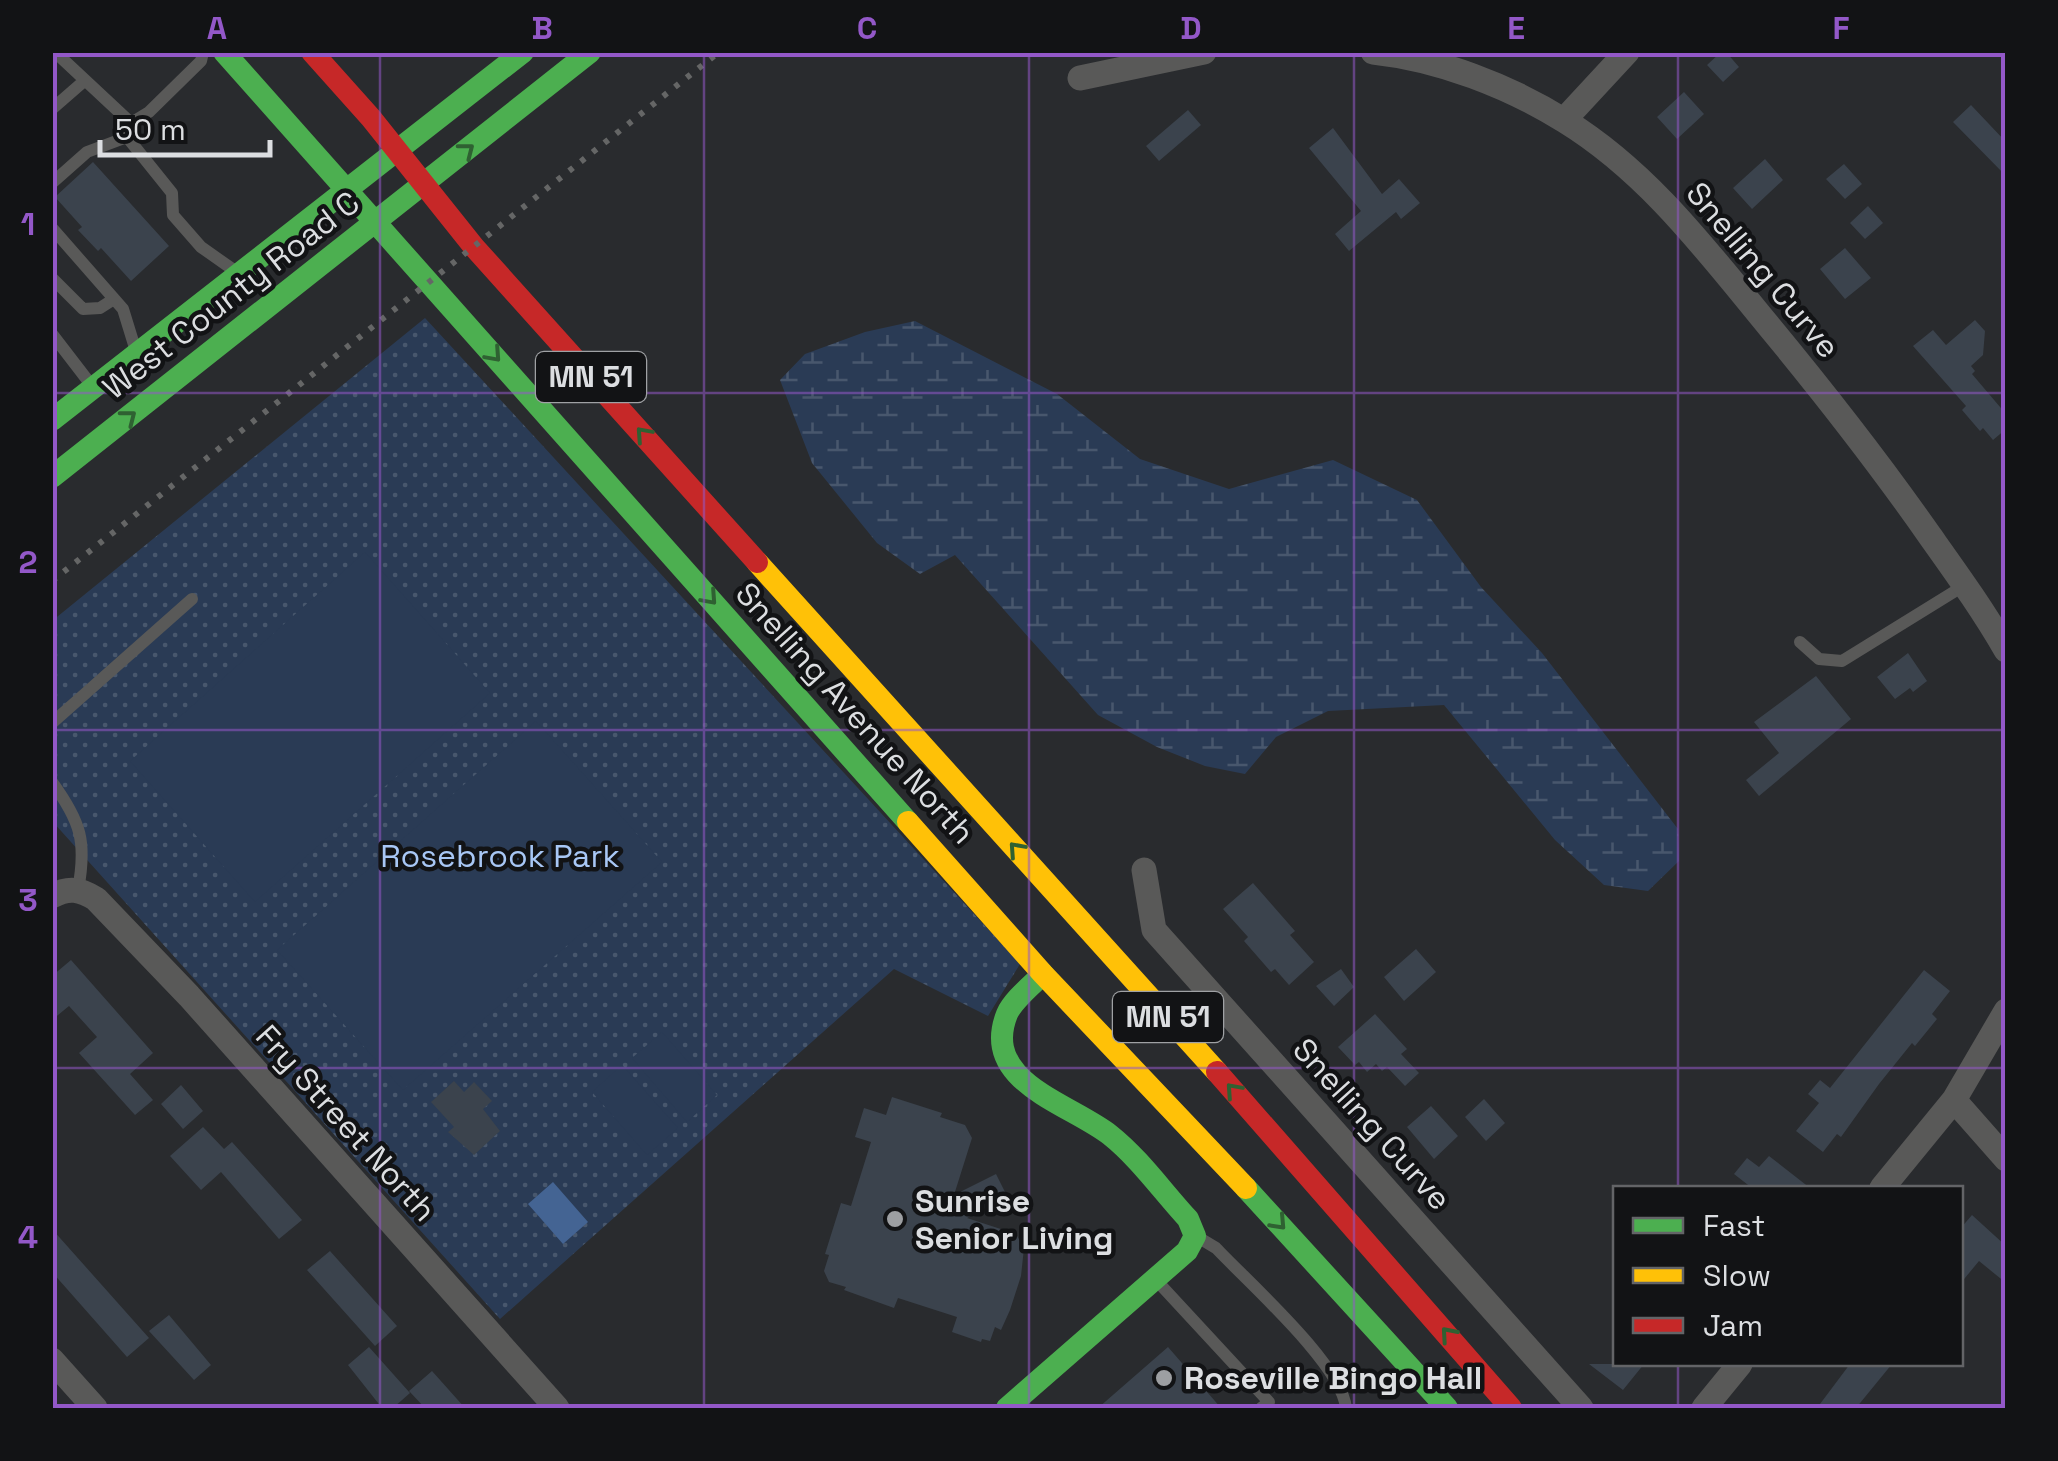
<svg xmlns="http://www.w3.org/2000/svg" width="2058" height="1461" font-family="'Space Grotesk',sans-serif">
<defs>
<pattern id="wetland-marsh" width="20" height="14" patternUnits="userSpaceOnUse" patternTransform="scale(2.5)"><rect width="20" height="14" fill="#2a3b55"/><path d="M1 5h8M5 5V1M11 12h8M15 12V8" fill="none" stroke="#48576d"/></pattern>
<pattern id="park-dots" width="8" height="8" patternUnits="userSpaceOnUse" patternTransform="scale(2.5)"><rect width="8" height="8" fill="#2a3b55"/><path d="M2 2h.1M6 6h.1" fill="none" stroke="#48576d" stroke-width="1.8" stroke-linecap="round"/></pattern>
</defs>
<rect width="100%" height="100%" fill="#292b2e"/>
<path fill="url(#wetland-marsh)" d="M915,321l142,73 83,65 89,30 104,-29 84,40 64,87 61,66 136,176 1,32 -31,30 -44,-6 -49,-45 -111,-135 -116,6 -52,26 -31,37 -40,-8 -48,-19 -59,-32 -143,-160 -35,19 -43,-31 -65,-80 -32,-83 25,-26 60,-22z"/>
<path fill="url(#park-dots)" d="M425,318l595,646 -32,52 -94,-47 -394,350 -447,-497 -1,-201z"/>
<path fill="#2a3b55" d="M365,552l125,141 -235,209 -125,-141z
M536,721l126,141 -259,228 -126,-140z
M662,1032l55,63 -30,27 -55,-64z
M622,1065l56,63 -31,27 -55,-63z"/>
<path fill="#446493" d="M553,1182l35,40 -25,22 -35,-40z"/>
<path fill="#3b434d" d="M1721,52h5l13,15 -16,15 -16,-17z
M1684,92l20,22 -27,25 -20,-22z
M1971,105l35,37v34l-53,-54z
M1188,110l13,15 -42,36 -13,-15z
M1333,128l49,66 17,-15 21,24 -19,16 -5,-7 -47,39 -14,-17 26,-23 -52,-63z
M1765,159l18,21 -31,29 -19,-21z
M93,162l76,84 -38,35 -30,-33 -3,3 -20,-21 4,-3 -27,-30z
M1844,164l18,20 -17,15 -19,-20z
M1868,206l15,17 -18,16 -15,-16z
M1845,248l26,30 -26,21 -25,-30z
M1975,320l10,11 -2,24 -12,11 4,5 -3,3 34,40v15l-13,11 -10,-12 -3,3 -18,-21 4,-4 -53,-60 20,-16 13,15z
M1908,653l19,28 -14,11 -3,-4 -15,11 -18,-22z
M1816,676l35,43 -92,77 -13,-16 33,-27 -25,-31z
M1253,883l42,48 -5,4 24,27 -25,23 -14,-16 -4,3 -27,-31 4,-4 -25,-28z
M1416,949l20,23 -32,29 -20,-24z
M71,960l82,93 -23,21 23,26 -18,15 -56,-62 18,-16 -28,-31 -17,14v-44z
M1341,969l13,18 -20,19 -18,-20z
M1924,970l26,21 -18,23 5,5 -22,27 -3,-3 -33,41 -38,53 -4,-3 -14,18 -27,-21 23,-28 -11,-9 12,-14 10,8z
M1375,1014l32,35 -6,5 18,19 -14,13 -18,-19 -5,4 -6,-7 -9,8 -8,-10 -4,3 -17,-18z
M454,1081l10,11 10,-10 18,19 -9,8 17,22 -26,24 -26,-23 6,-5 -23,-25z
M181,1085l22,26 -20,18 -22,-25z
M892,1097l50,16 -2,4 25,8 7,13 -18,57 42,-21 11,22 -40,22 49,16 8,14 -3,28 -11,34 -9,20 -6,-3 -5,14 -8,-2 -1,3 -29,-10 5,-15 -59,-19 -4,10 -50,-18 2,-3 -17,-5 -5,-11 5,-16 -4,-1 16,-51 10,3 20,-64 -16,-5 9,-29 22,7z
M1484,1099l21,24 -19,18 -21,-24z
M1431,1106l27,30 -24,23 -27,-32z
M203,1127l21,22 8,-7 70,78 -23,19 -58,-67 -20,18 -31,-34z
M1769,1156l41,32h-58l-18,-14 13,-16 12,9z
M1972,1215l34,31v37l-27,-22 -19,23v-55z
M52,1229l97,109 -22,19 -75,-85z
M330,1251l67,75 -22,20 -68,-76z
M169,1315l42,50 -17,15 -45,-49z
M369,1347l41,46 -17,15h-11l-34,-43z
M1168,1347l53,61h-123z
M1589,1364h55l-21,26z
M1850,1364h42l-36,44h-39z
M432,1371l33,37h-40l-16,-17z"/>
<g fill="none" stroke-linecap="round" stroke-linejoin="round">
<path stroke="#595958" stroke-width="12" d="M55,52l76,71 -4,14
M52,109l31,-27
M131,123l18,-11 52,-51 2,-9
M52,183l35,-31 40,-15 45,56 1,22 28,32 37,26
M52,228l71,81 12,39
M52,278l31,31 17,-1 14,-9
M52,334l40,52
M1800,642l19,17 23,2 123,-76
M52,723l140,-124
M52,782c29,40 35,60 26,108
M1196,1236l20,12c32,34 126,117 130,160
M1157,1281l112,121 -8,6"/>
<path stroke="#595958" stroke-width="25" d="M1373,52c66,7 136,34 192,69 83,51 142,130 203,204 57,69 111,138 162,211 27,38 53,74 76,114
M1080,78l124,-26
M1564,120l63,-68
M1144,870l10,60 427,478
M52,896c17,-9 28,-7 44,3l93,97 368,412
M1954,1100l52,59
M1882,1188l72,-88 52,-89
M52,1360l43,48
M1704,1408l36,-44"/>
<path stroke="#4caf50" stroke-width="22" d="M224,52l684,770
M52,420l471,-368
M52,477l538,-425
M1246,1188l201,220
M1007,1408l180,-157 8,-15 -7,-17c-25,-27 -49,-61 -78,-84 -41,-32 -130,-53 -103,-121 6,-14 25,-29 36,-40"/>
<path stroke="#ffc107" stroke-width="22" d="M757,562l460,510
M908,822l135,152 203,214"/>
<path stroke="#c62828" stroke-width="22" d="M312,52l59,66 103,129 283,315
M1217,1072l294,336"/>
<path stroke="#656666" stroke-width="6" stroke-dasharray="5 10" stroke-linecap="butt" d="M52,581l667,-529"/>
</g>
<defs><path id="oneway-chevron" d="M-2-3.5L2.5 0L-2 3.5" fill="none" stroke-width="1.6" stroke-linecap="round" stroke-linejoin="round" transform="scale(2.5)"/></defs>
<g stroke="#2f6132">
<use href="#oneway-chevron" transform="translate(467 150) rotate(-38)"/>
<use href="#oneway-chevron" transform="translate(494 355) rotate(48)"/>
<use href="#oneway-chevron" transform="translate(129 417) rotate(-38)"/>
<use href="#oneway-chevron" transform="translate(643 434) rotate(-132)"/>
<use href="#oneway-chevron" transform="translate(710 598) rotate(48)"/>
<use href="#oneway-chevron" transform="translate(1016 849) rotate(-132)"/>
<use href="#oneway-chevron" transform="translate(1233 1090) rotate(-132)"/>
<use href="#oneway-chevron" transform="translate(1279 1223) rotate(47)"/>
<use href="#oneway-chevron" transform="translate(1448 1334) rotate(-131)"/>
</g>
<path fill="none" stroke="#9358c8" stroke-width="2.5" stroke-opacity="0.55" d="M380,52v1356M704,52v1356M1029,52v1356M1354,52v1356M1678,52v1136M52,393h1954M52,730h1954M52,1068h1954M1678,1364v44"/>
<g fill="#9d9fa2" stroke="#121315" stroke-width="4">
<circle cx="895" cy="1219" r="10"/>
<circle cx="1164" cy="1378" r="10"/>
</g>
<g text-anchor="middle" stroke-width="9" stroke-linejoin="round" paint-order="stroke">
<g fill="#121315" stroke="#9fa1a4" stroke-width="2.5">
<rect x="536" y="352" width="110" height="50" rx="8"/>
<rect x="1113" y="992" width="110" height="50" rx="8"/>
</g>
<g font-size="30" font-weight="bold" fill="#dcdee1">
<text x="591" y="387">MN 51</text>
<text x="1168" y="1027">MN 51</text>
</g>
<g font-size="32" fill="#dcdee1" stroke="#121315">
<text transform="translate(1763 270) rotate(50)" y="11">Snelling Curve</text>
<text transform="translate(231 295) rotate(-38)" y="11">West County Road C</text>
<text transform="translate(855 713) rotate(48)" y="11">Snelling Avenue North</text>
<text transform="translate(346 1123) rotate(48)" y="11">Fry Street North</text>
<text transform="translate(1372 1124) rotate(48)" y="11">Snelling Curve</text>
</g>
<g font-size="32" fill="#a8c7f5" stroke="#121315">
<text x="500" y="867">Rosebrook Park</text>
</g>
<g font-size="32" font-weight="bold" fill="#dcdee1" stroke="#121315" text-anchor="start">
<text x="915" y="1212">Sunrise<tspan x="915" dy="37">Senior Living</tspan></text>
<text x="1184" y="1389">Roseville Bingo Hall</text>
</g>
</g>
<rect width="2058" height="1461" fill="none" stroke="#121315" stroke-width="110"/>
<rect x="1613" y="1186" width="350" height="180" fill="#121315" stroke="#636467" stroke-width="2.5"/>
<rect x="1633" y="1218" width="50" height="15" fill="#4caf50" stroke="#636467" stroke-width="2.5"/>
<text x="1703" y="1236" font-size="30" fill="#dcdee1">Fast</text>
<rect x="1633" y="1268" width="50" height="15" fill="#ffc107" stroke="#636467" stroke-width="2.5"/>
<text x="1703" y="1286" font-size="30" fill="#dcdee1">Slow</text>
<rect x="1633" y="1318" width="50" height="15" fill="#c62828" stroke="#636467" stroke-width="2.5"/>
<text x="1703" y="1336" font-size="30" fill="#dcdee1">Jam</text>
<path d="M100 140v15h170v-15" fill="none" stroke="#dcdee1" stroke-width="5"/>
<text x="115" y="140" font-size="30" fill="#dcdee1" stroke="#121315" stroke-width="8" paint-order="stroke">50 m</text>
<rect x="55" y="55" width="1948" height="1351" fill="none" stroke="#9358c8" stroke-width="4"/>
<g font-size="32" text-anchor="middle" font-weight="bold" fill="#9358c8">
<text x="217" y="39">A</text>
<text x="542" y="39">B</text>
<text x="867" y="39">C</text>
<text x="1191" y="39">D</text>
<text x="1516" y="39">E</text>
<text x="1841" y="39">F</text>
<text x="28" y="235">1</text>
<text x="28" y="573">2</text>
<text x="28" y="911">3</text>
<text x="28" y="1248">4</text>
</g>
</svg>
